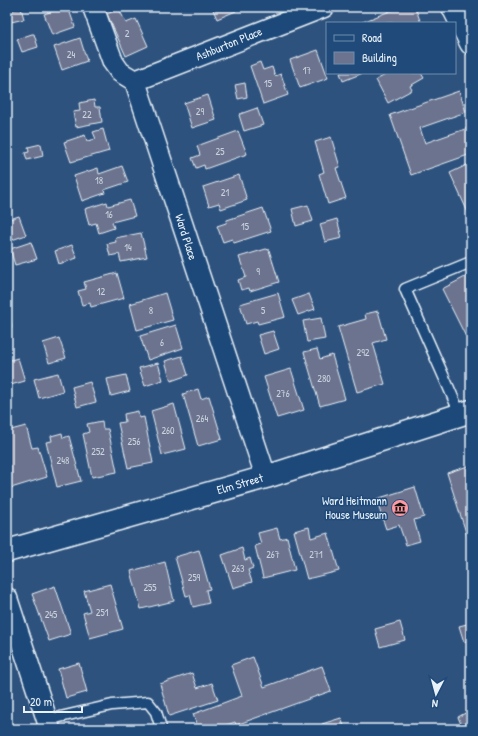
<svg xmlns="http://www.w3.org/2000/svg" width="478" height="736" font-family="'Patrick Hand',sans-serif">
<rect width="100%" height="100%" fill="#2e527e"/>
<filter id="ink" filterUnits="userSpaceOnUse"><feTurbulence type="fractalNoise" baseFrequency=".025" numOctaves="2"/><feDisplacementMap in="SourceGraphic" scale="8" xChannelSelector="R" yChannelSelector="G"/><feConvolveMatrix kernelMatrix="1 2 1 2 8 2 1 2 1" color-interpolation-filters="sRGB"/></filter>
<g filter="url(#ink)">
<path fill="#6c738e" stroke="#e8f1f8" d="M65,7h3l7,20 -23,8 -8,-21z
M212,7h22l2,4 -19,8z
M400,7h15l6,16h-61z
M21,8l3,11 -17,4v-12z
M119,9l7,14 10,-4 12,27 -22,10 -19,-42z
M32,34h2l4,13 -16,5 -5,-13z
M80,38l7,23 -25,9 -8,-23z
M318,50l10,28 -28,10 -10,-28z
M260,62l3,8 9,-3 3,9 6,-2 7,21 -25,9 -13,-38z
M340,73h23l-20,8z
M389,73h32l3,5 -14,8 2,4 -24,13 -12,-23z
M245,83l2,14 -9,2 -3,-14z
M459,91l7,21 -46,16 5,15 46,-16v27l-60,21 -21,-60z
M208,95l8,25 -24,8 -8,-25z
M94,100l1,7h5l2,15 -26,5 -3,-15 7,-1 -1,-8z
M257,108l6,17 -19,6 -5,-16 1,-1z
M103,129l6,22 -38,11 -7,-20 21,-7 2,6 9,-2 -3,-7z
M238,131l9,23 -42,15 -1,-4 -8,3 -4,-10 8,-3 -3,-9z
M331,137l9,30 -4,1 10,30 -18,6 -9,-30 5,-2 -9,-30z
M41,144l2,12 -16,4 -2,-7 4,-1 -1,-5z
M471,163v56l-21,-46z
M122,166l6,16 -24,8 1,3 -23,8 -8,-25 24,-8 1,6z
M239,175l8,25 -26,9 -2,-6 -10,3 -6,-19z
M130,200l5,16 -23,6 2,6 -15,5 -3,-10 -7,2 -4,-16 22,-7 1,4z
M308,205l5,16 -17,5 -4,-17z
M263,208l8,23 -37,12 -2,-4 -9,3 -6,-16 9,-3 1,-3z
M19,216l7,19 -17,6 -2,-5v-16z
M337,219l5,19 -17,4 -5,-18z
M141,233l6,24 -26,5 -2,-8 -9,2 -3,-12 9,-2 -1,-4z
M31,242l6,17 -22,6 -5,-16z
M72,245l5,13 -18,6 -4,-13z
M266,249l3,1 10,32 -29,9 -1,-3 -8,2 -3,-10 8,-3 -7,-20z
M117,273l7,25 -33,9 -1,-4 -8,2 -4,-14 8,-2 -2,-7z
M471,274v73l-29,-58z
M165,293l8,27 -36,10 -7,-26z
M278,293l7,24 -27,7 -1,-3 -11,3 -6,-20z
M309,294l6,15 -17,6 -6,-15z
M7,310l5,17 -5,2z
M378,311l8,28 -13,4 12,41 -28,8 -19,-65 28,-8 -1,-5z
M321,318l4,21 -18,3 -4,-21z
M176,325l7,23 -35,12 -8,-24z
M273,331l6,18 -15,5 -6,-19z
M59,338l7,20 -17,5 -6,-20z
M317,349l3,10 12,-4 13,44 -25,7 -16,-54z
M182,356l6,19 -17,6 -6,-20z
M18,358l7,23 -18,5v-25z
M158,363l5,17 -18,6 -6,-18z
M291,369l13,41 -27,8 -13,-41z
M58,373l5,18 -24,7 -5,-19z
M126,375l4,16 -19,5 -4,-17z
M90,382l6,20 -19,5 -5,-20z
M198,389l3,10 8,-3 13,43 -24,7 -15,-52z
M174,404l12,45 -24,6 -11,-44z
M138,411l1,7 5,-1 9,46 -25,5 -10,-45 7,-1 -1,-8z
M102,421l1,8h5l9,43 -25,5 -9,-43 6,-2 -2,-8z
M26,426l6,22 6,-1 9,30 -36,11 -4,-12v-45z
M62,433l1,5 6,-2 12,45 -24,6 -11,-45 6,-1 -1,-5z
M471,465v83l-24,-75z
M415,487l9,30 -10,3 6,21 -14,4 -7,-20 -13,4 -10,-30z
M309,527l2,11 17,-5 11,38 -32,8 -13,-48z
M277,528l3,11 7,-2 8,33 -32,8 -8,-32 6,-2 -3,-11z
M242,548l3,12 5,-2 3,10 -5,2 4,12 -19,6 -11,-33z
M199,550l11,39 -4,1 3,13 -16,4 -3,-12 -4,1 -11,-39z
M165,562l9,39 -33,8 -10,-38z
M110,584l13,45 -33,9 -7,-25 7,-2 -6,-20z
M55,586l16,48 -22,7 -17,-47z
M400,622l5,18 -25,7 -5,-18z
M471,623v17l-7,2 -5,-16z
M253,657l11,30 58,-21 9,25 -95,34 -1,-3 -19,7h-18l-5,-15 49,-18 -11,-31z
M79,663l8,29 -21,6 -8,-29z
M192,673l5,15 15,-5 6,17 -49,16 -9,-32z
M471,710v19h-8l-5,-12z
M341,718l4,11h-22l-1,-5z"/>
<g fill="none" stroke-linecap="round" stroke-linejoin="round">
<g stroke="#e8f1f8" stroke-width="13">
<path id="service" d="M460,414l-12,-28 -43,-97 66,-27
M47,720l65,-15 36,-3 8,10 5,16v1"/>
</g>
<g stroke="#e8f1f8" stroke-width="23">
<path id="minor" d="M93,7l20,55 7,10 15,9 131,396
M135,81l189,-74
M7,598l43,131"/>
</g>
<g stroke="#e8f1f8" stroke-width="25">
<path id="secondary" d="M453,7l18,36
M7,551l259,-74 205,-66"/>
</g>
<use href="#service" stroke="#1f4a7a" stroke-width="10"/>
<use href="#minor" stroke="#1f4a7a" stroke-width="20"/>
<use href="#secondary" stroke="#1f4a7a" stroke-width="22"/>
</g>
</g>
<defs>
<g id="museum-disc" transform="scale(0.9)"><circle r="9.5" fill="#ff9aa2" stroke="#1f4a7a"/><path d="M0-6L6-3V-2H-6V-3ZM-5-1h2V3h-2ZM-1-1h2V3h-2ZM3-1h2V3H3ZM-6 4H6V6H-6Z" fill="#111"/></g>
</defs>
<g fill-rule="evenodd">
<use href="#museum-disc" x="400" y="508"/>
</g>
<g text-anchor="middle" stroke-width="3" stroke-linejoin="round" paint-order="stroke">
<g font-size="10" fill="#c9d2de">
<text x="127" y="37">2</text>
<text x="71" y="58">24</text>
<text x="307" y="74">17</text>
<text x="268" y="87">15</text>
<text x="200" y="115">29</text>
<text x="87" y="118">22</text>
<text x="220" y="155">25</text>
<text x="99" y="184">18</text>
<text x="225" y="196">21</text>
<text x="109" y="218">16</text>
<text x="245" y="230">15</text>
<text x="128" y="251">14</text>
<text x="258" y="275">9</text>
<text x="101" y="295">12</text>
<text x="151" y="314">8</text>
<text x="263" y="314">5</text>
<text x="162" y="346">6</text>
<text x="363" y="356">292</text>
<text x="324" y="382">280</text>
<text x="283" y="397">276</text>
<text x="202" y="422">264</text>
<text x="168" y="434">260</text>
<text x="134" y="445">256</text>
<text x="98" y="455">252</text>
<text x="63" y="464">248</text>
<text x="273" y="558">267</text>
<text x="316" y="558">271</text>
<text x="238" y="572">263</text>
<text x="194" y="581">259</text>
<text x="150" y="591">255</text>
<text x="102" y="616">251</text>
<text x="51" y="618">245</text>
</g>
<g font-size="12" fill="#e8f1f8" stroke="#1f4a7a">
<text transform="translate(229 44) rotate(-22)" y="4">Ashburton Place</text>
<text transform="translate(186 237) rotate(72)" y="4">Ward Place</text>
<text transform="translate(240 484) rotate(-16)" y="4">Elm Street</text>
</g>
<g font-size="12" fill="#e8f1f8" stroke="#1f4a7a" text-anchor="end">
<text x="387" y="505">Ward Heitmann<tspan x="387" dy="14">House Museum</tspan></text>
</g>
</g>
<rect width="478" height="736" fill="none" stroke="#1f4a7a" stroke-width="24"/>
<rect x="12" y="12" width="454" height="712" fill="none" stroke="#e8f1f8" stroke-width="1.5" filter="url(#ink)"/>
<rect x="326" y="22" width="130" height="52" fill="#1f4a7a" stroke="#6f8dac"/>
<rect x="334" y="35" width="20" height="6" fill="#1f4a7a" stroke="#6f8dac"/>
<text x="362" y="42" font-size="12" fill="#e8f1f8">Road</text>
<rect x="334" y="52" width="20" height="12" fill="#6c738e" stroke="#6f8dac"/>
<text x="362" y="62" font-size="12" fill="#e8f1f8">Building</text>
<g transform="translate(436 694) rotate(186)" stroke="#1f4a7a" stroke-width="3" paint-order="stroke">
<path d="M0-3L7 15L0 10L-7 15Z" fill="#e8f1f8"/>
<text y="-6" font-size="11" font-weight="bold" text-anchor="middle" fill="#e8f1f8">N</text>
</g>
<path d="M24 706v6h58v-6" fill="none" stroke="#e8f1f8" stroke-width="2"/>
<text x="30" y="706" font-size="12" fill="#e8f1f8" stroke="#1f4a7a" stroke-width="3" paint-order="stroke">20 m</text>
</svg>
